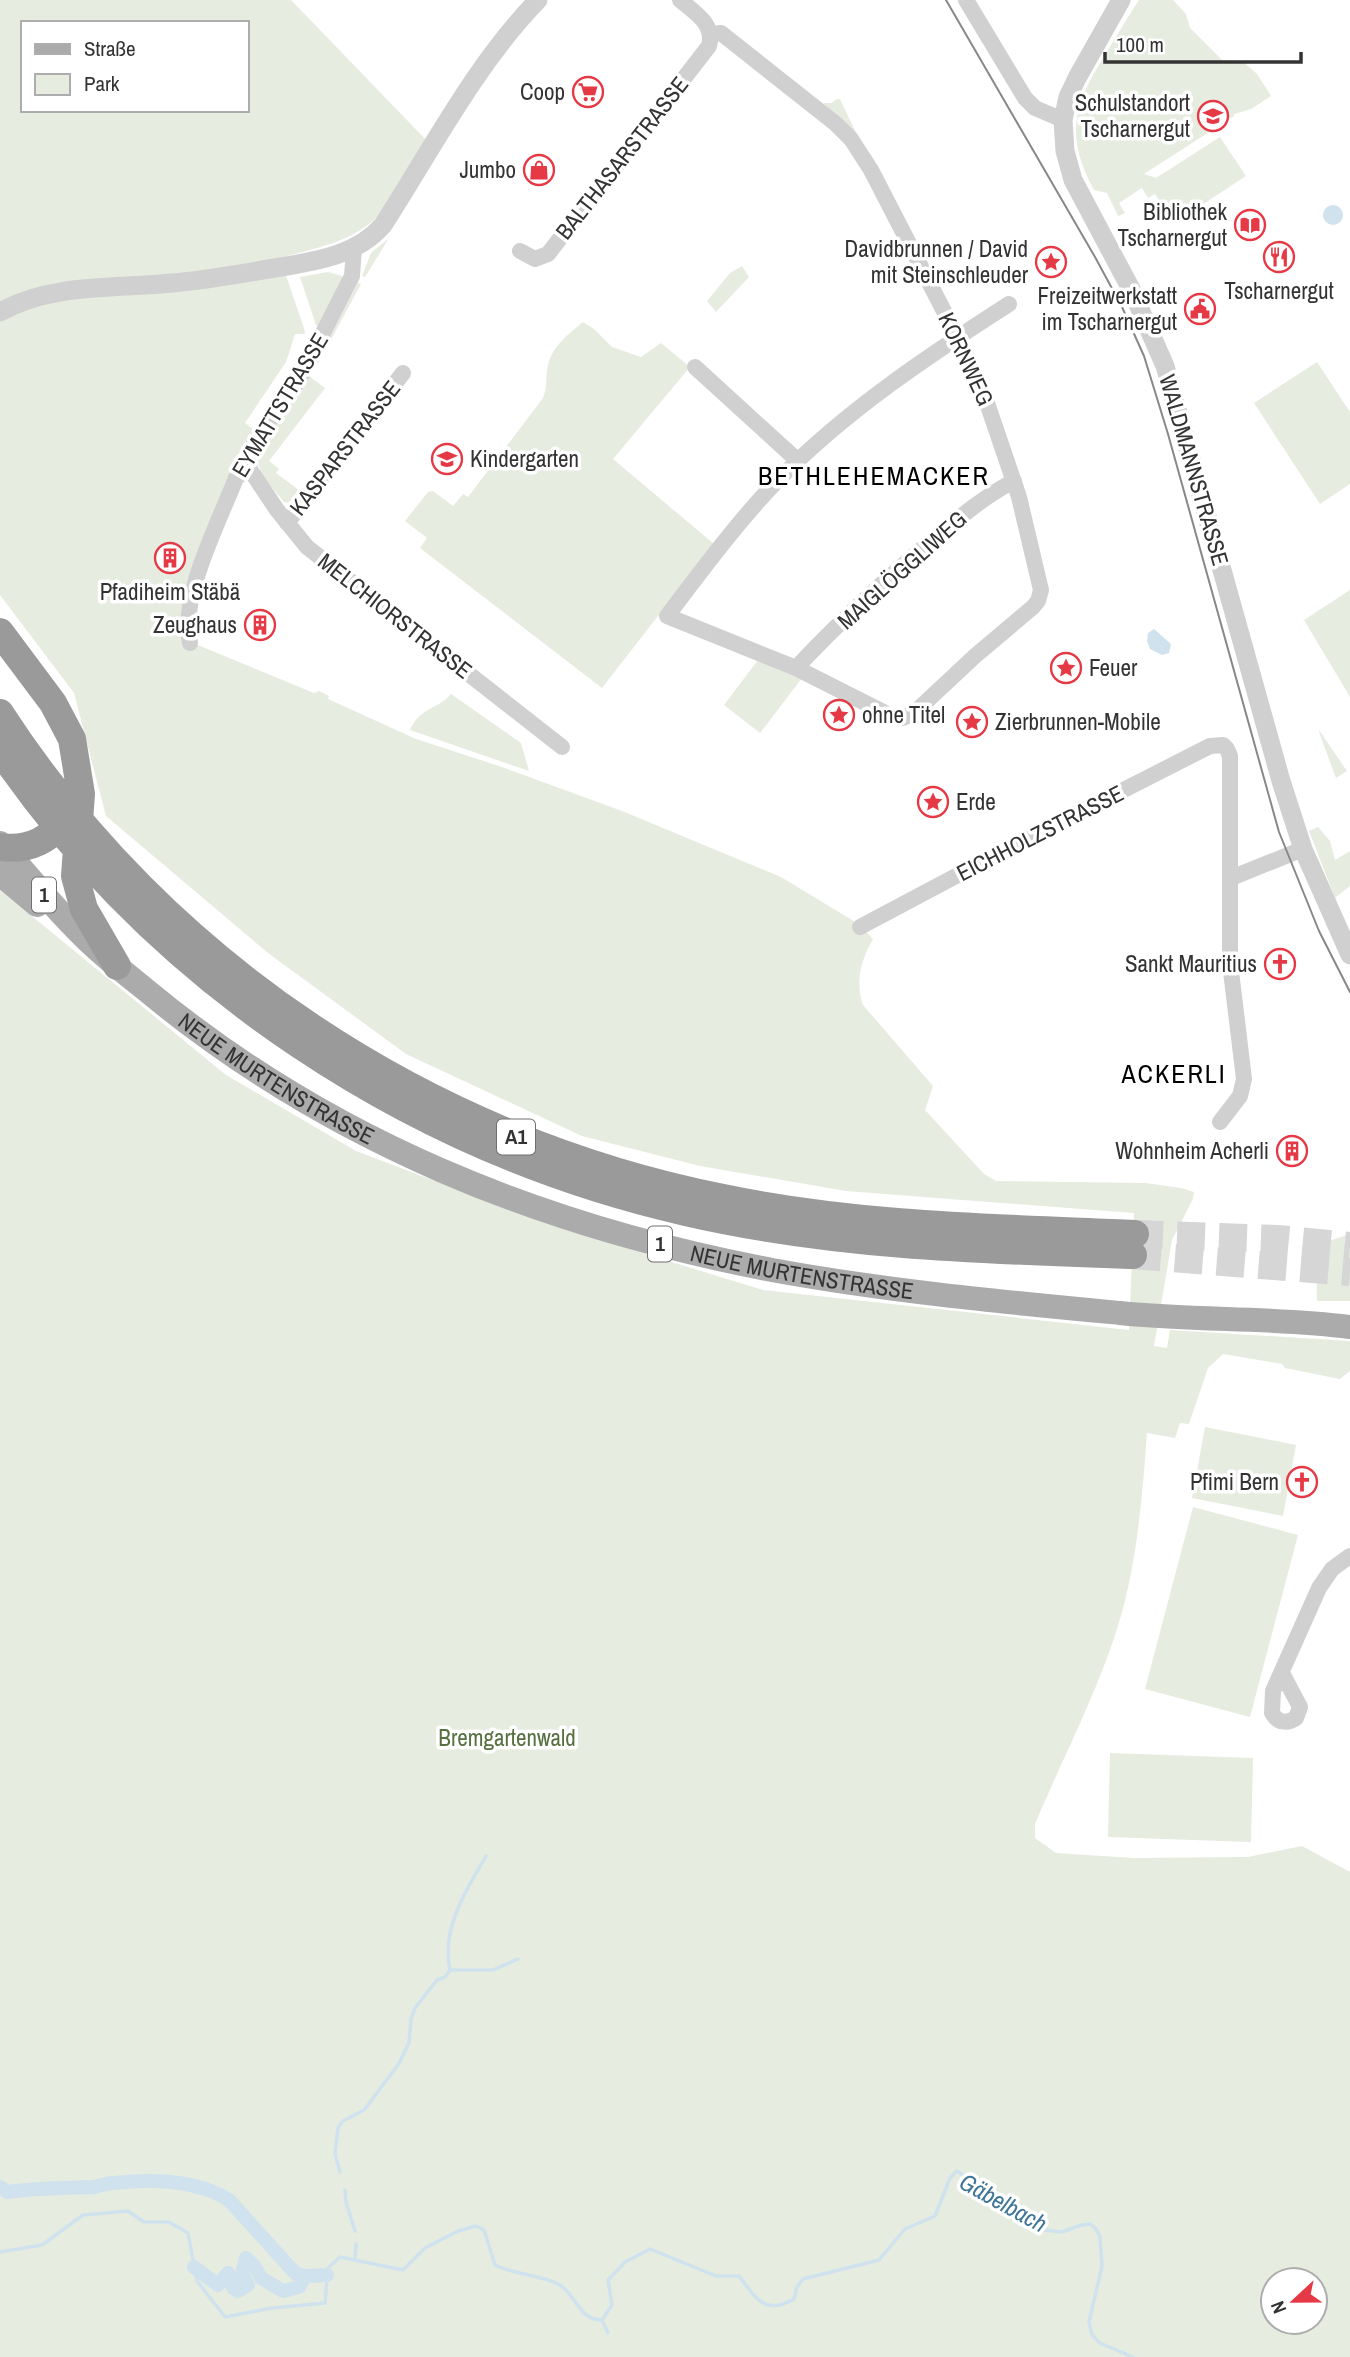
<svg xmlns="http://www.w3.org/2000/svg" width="1350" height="2357" font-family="'Archivo Narrow',sans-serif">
<rect width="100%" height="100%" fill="#fff"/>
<path fill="#e6ecdf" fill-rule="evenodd" d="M0,0h291l138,143 -51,73c-27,27 -63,32 -98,42l24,70 1,6h-10l-9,28 -41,61 8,6c-21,32 -33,69 -47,105 -9,24 -22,51 -25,78 -1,9 0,18 2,27l131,54 5,-2 10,5 -1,3 88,40 86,28 120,44 159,66 76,46 16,16c-12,21 -18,42 -10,66l70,81 -8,24 59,64 12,7 149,2 36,5 13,4 -1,7 -21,41 -18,106 13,2 3,-18 180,11v30l-10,8 -55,-11 -3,-4 -59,-10 -15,14 -19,56 -9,-1 -5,15 -28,-5c-4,53 -8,107 -20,159 -17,77 -61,158 -92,232v14l21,15 78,5 114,-1 54,-11 48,26v485h-1350v-1467l226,185 130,76 195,74 212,65 366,40 5,-117 -288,-22 -146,-25 -118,-30 -176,-82 -138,-101 -162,-137 -32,-123 -74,-98zM23,23h224v87h-224zM1273,2280h42v42h-42z
M1139,0h34l13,14 4,14 34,34 18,-1 15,13 14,22 -20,13 -17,5v2l-90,58 12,4 64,-41 26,39 -64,42 -7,2 -5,-3 -15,-23 -7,4 -6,-10 -23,15 6,10 -7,3 -11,-23 -13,-3c-28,-52 -22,-82 8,-130 12,-20 24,-40 37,-60z
M837,99h3l18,38 -35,-34h8z
M389,238l-24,39 -3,-1 9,-23z
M742,266l7,11 -33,35 -9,-11 23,-28z
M328,272l14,4v4l-24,46 -2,-1 -16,-48z
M358,283l3,1 -47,87 -1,-2z
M583,322l11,7 18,18 29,10 20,-14 29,24 -77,92 101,85 -112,144 -182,-140 7,-10 -22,-17 23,-29 5,-1 20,15 10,-12 5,3 75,-99c5,-12 2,-21 5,-33 4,-19 21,-31 35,-43z
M1317,362l33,50v72l-30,20 -66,-101z
M309,376l16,12 -56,73 10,8 -3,4 27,20c-6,7 -10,11 -19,9 -13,-16 -29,-31 -27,-52z
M1350,590v107l-46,-77z
M758,660l44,18 -42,55 -36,-28z
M451,694l70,49 8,28 -119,-41c10,-23 27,-20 41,-36z
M1319,730l28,41 -11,7 -16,-43z
M1318,827l12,14 5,19 15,-9v35l-15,12 -26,-67z
M1350,1234v67h-33l-1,-56z
M1205,1427l91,18 -13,71 -91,-18z
M1193,1507l105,28 -48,182 -105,-28z
M1110,1753l143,5 -2,84 -143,-5z"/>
<path fill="#cfe2ee" d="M1323 215a10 10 0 1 1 20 0a10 10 0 1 1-20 0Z
M1154,629l17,15 -2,9 -7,2 -12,-6 -3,-8 1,-8z"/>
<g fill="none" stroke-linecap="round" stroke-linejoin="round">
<path stroke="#cfe2ee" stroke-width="3.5" d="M450,1970c-9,-42 16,-79 36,-114
M340,2172l-5,-18 3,-26 5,-7 21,-11 34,-45 11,-22 2,-24 4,-11 22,-28 8,-3 5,-7h43l25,-11
M345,2190l1,12 9,29
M0,2252l42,-7 41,-30 45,-4 16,11h25l19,11 9,48 28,36 47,-9 53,-5 3,-35 12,-11 63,13 22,-22 33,-17 18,-5 8,4 11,35c17,9 50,11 65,20 16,10 19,35 42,35l10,-15 -4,-25 17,-18 25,-13 66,27h23c17,22 25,40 55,23l3,-12 6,-8 76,-19 26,-31 30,-13 15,-38 7,-7 87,59 18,2 19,-7 9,-1 6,5 4,8 2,29 -13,56 3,13 8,8 33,14
M355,2259l1,-15
M602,2320l6,13"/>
<path stroke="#cfe2ee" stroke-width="14" d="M0,2187l7,5c29,-4 57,-4 86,-5 7,-1 14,-4 21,-4 37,-4 83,-3 115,17l66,73 10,3 22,-1
M194,2267l24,18 10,-12 5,15 5,3 10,-6 -6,-11 4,-16 9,9 6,11 22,13 16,-4 6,-11"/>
<path stroke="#d6d6d6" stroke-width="28" stroke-dasharray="28 14" stroke-linecap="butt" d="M1135,1234l143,5 72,7
M1133,1255l217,17"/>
<path stroke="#d0d0d0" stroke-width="16" d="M966,0l59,98 10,10 28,12
M711,34l10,-1 115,91 15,15 20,31 91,176 23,51 34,100 22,93 -3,11 -5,6 -58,49 -61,57 -11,5 -14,-3 -93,-47 -129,-52c36,-47 71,-95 112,-137 68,-69 149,-123 230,-175
M520,251l15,8 13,-5 161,-208c6,-22 -14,-33 -29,-46
M695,367l103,94
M249,468l28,42 30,37 255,200
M287,523l116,-150
M190,643c-11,-45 29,-121 46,-165l13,-10 5,-26 45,-62 53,-104 2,-28
M796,668c43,-46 91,-90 139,-130 25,-21 50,-42 79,-57
M1231,878l72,-29
M860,927l128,-68 222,-113 13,-1 4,4 3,7v207l14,116 -4,17 -20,26
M1282,1673l18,34 -4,11c-9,6 -18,5 -24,-5l1,-22 46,-103 13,-19 18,-13"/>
<path stroke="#d0d0d0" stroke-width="19" d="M1121,0l-44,78 -9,19 -5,23 2,31 8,29 59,111 33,75 116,415 22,68 47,106
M0,312c51,-29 115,-23 172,-29 39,-3 77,-11 115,-17 35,-6 72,-13 96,-41 49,-76 92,-160 155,-225"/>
<g stroke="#ababab" stroke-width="24">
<path id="s1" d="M0,843c27,32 54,65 84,94 19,19 41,36 62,53 182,151 395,236 626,280 114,21 232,32 348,43 76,8 154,4 230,14"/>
<path d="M0,874l37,31"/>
</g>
<path stroke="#9a9a9a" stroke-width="28" d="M0,632l53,71 19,36 9,55 -6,82 9,33 33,57
M0,713c163,252 430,427 723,485 135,28 274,30 412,36
M0,750c159,233 413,400 686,462 147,34 298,38 447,43
M0,847c28,4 54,-7 66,-34"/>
<path stroke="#888" stroke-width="2" d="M946,0l149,257 27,50 22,49 24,78 111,398 40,99 31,61"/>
</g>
<defs>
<g id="supermarket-ring" transform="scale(1.575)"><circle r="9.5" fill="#fff" stroke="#e63946" stroke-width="1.5"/><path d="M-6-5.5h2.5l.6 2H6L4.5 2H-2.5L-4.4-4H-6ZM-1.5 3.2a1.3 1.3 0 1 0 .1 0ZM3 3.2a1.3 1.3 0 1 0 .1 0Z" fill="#e63946"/></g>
<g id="school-ring" transform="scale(1.575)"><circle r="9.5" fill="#fff" stroke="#e63946" stroke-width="1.5"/><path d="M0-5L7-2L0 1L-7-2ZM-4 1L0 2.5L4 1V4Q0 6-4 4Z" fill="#e63946"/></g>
<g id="shop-ring" transform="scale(1.575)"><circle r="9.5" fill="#fff" stroke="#e63946" stroke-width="1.5"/><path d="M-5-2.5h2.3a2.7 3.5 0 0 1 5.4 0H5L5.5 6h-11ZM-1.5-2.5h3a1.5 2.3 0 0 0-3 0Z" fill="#e63946"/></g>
<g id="library-ring" transform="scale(1.575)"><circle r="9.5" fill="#fff" stroke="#e63946" stroke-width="1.5"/><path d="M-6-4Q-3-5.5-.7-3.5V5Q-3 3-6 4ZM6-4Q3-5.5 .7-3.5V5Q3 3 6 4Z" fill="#e63946"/></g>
<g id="restaurant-ring" transform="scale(1.575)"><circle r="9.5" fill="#fff" stroke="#e63946" stroke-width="1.5"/><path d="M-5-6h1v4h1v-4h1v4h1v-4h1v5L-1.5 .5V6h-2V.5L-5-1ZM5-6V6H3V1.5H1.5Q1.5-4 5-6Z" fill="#e63946"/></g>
<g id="sight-ring" transform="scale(1.575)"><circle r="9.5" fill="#fff" stroke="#e63946" stroke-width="1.5"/><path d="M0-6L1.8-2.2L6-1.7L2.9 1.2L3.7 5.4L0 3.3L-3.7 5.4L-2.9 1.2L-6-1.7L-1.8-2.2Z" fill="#e63946"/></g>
<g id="civic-ring" transform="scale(1.575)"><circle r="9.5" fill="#fff" stroke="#e63946" stroke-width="1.5"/><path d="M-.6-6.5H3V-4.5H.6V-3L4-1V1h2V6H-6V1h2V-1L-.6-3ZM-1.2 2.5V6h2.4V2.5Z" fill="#e63946"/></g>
<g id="building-ring" transform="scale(1.575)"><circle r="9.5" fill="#fff" stroke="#e63946" stroke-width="1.5"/><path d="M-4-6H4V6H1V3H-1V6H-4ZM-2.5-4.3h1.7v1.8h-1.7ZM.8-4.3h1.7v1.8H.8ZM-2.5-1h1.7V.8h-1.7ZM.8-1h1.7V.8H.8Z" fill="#e63946"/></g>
<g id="church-ring" transform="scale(1.575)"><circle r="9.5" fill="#fff" stroke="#e63946" stroke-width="1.5"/><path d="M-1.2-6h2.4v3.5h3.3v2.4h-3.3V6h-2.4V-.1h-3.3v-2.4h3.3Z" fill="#e63946"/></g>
</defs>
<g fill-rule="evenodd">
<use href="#supermarket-ring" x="588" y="92"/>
<use href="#school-ring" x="1213" y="116"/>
<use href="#shop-ring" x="539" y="170"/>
<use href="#library-ring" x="1250" y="225"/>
<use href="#restaurant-ring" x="1279" y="257"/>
<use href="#sight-ring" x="1051" y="262"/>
<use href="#civic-ring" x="1200" y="309"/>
<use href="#school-ring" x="447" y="459"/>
<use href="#building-ring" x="170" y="558"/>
<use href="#building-ring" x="260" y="625"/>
<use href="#sight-ring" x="1066" y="668"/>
<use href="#sight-ring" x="839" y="715"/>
<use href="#sight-ring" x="972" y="722"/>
<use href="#sight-ring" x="933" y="802"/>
<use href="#church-ring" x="1280" y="964"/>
<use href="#building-ring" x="1292" y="1151"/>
<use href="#church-ring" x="1302" y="1482"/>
</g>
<g text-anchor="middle" stroke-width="7" stroke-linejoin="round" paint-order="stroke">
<g fill="#fff" stroke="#707070" stroke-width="2">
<rect x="32" y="877.5" width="24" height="35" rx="5"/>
<rect x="497" y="1119.5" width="38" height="35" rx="5"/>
<rect x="648" y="1226.5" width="24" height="35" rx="5"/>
</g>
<g font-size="21" font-weight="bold" fill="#333">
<text x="44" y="902">1</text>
<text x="516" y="1144">A1</text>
<text x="660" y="1251">1</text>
</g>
<g font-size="23" fill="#333" stroke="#fff" text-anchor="end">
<text x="565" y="100">Coop</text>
<text x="1190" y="111">Schulstandort<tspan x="1190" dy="26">Tscharnergut</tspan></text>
<text x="516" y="178">Jumbo</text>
<text x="1227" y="220">Bibliothek<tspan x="1227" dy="26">Tscharnergut</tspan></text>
<text x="1028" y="257">Davidbrunnen / David<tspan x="1028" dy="26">mit Steinschleuder</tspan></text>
<text x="1279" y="299" text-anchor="middle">Tscharnergut</text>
<text x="1177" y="304">Freizeitwerkstatt<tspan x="1177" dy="26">im Tscharnergut</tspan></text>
<text x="470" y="467" text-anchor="start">Kindergarten</text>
<text x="170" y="600" text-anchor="middle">Pfadiheim Stäbä</text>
<text x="237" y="633">Zeughaus</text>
<text x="1089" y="676" text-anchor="start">Feuer</text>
<text x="862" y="723" text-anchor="start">ohne Titel</text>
<text x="995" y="730" text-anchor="start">Zierbrunnen-Mobile</text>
<text x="956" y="810" text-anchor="start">Erde</text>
<text x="1257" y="972">Sankt Mauritius</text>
<text x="1269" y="1159">Wohnheim Acherli</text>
<text x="1279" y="1490">Pfimi Bern</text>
</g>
<g font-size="23" fill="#333" stroke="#fff">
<text transform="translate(622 158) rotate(-52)" y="8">BALTHASARSTRASSE</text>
<text transform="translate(966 359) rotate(65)" y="8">KORNWEG</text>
<text transform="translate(280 405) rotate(-59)" y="8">EYMATTSTRASSE</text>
<text transform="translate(345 448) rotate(-52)" y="8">KASPARSTRASSE</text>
<text transform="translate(1194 470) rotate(74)" y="8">WALDMANNSTRASSE</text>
<text transform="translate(902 570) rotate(-42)" y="8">MAIGLÖGGLIWEG</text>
<text transform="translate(395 616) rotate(38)" y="8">MELCHIORSTRASSE</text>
<text transform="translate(1040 833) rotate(-27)" y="8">EICHHOLZSTRASSE</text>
<text dy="8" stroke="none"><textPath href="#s1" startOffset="366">NEUE MURTENSTRASSE</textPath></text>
<text dy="8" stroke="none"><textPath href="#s1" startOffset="931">NEUE MURTENSTRASSE</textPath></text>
</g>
<g font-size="23" fill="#56703f" stroke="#fff">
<text x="507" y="1746">Bremgartenwald</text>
</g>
<g font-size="24" font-style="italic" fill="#3f7597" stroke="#fff">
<text transform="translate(1003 2203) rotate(29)" y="8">Gäbelbach</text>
</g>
<g font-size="26" letter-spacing="2" fill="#000" stroke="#fff">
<text x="874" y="485">BETHLEHEMACKER</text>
<text x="1174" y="1083">ACKERLI</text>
</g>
</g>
<rect x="21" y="21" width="228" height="91" fill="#ffffff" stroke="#adadad" stroke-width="2"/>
<rect x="35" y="44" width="35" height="10" fill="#ababab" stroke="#adadad" stroke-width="2"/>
<text x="84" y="56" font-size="21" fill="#333333">Straße</text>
<rect x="35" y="74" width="35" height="21" fill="#e6ecdf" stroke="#adadad" stroke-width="2"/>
<text x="84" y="91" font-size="21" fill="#333333">Park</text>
<g transform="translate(1294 2301) rotate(248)"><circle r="33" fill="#ffffff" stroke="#adadad" stroke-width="2"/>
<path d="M0-5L12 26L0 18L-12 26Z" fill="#e63946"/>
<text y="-10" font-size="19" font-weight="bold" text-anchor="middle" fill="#333333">N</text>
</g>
<path d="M1105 52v10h196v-10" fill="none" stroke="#333333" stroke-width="3.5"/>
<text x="1116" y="52" font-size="21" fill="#333333" stroke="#ffffff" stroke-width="5" paint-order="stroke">100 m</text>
</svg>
